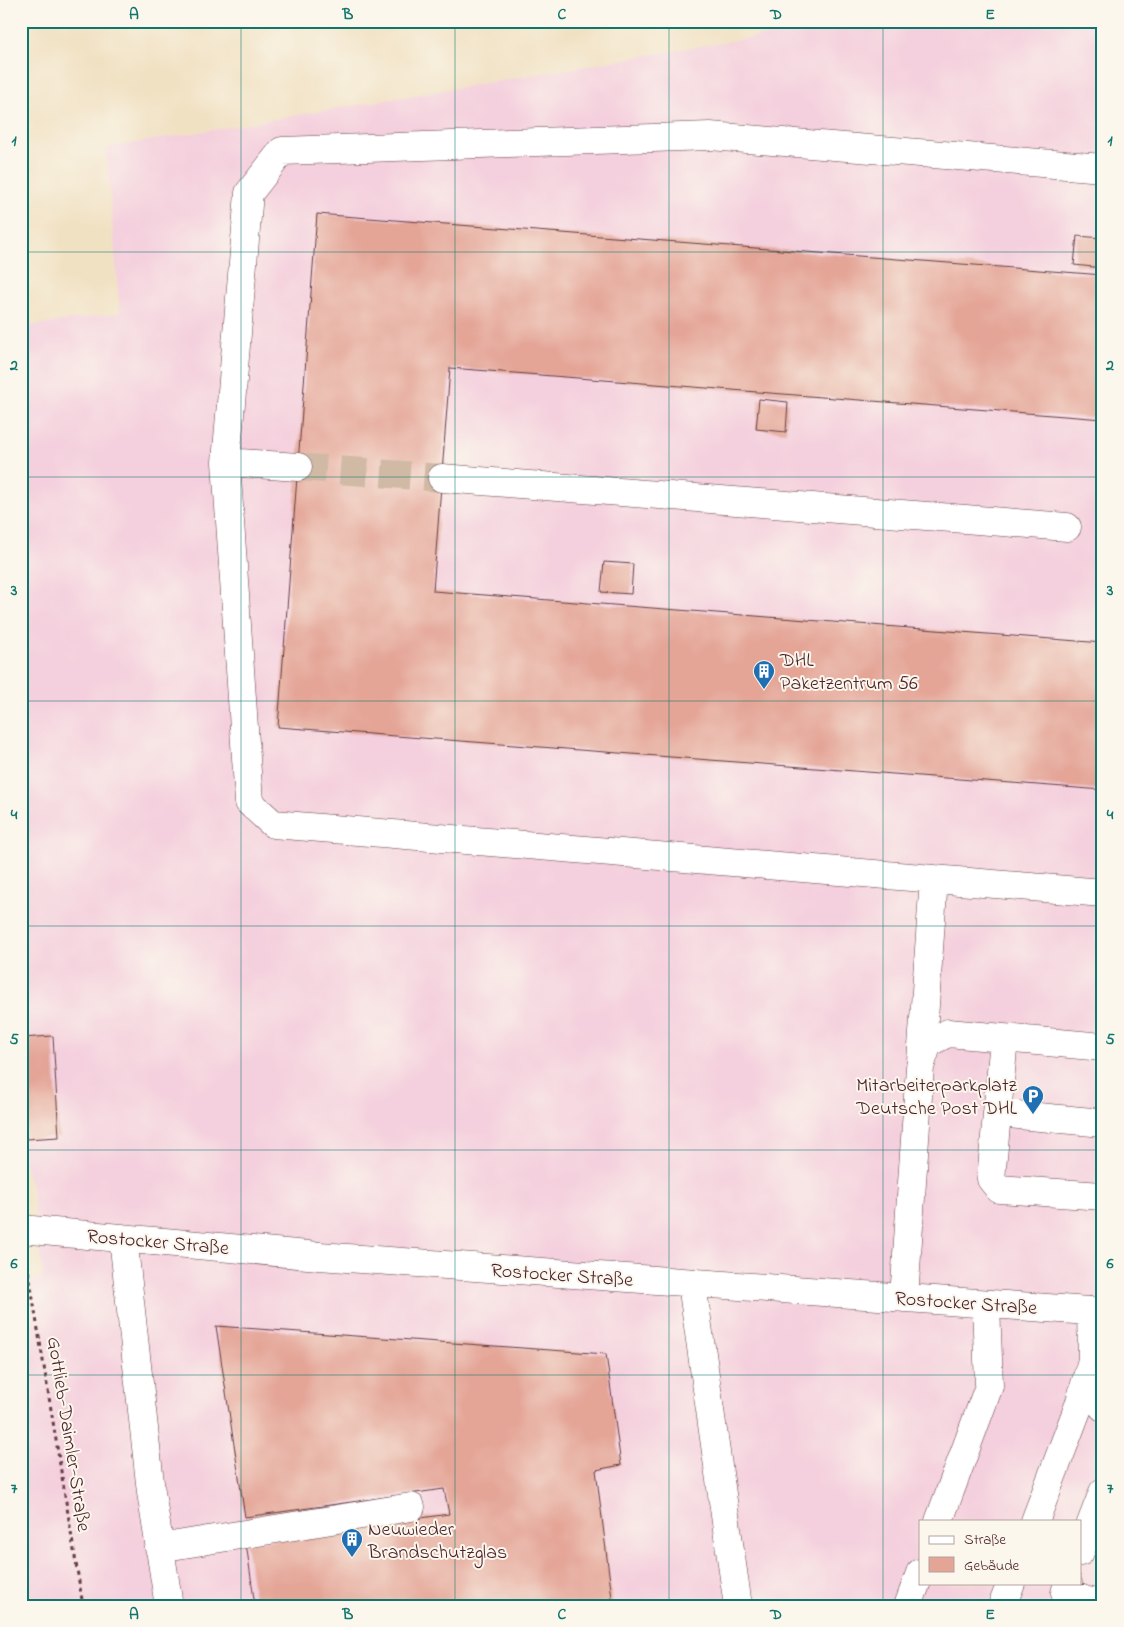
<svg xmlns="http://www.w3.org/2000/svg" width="1124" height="1627" font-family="'Indie Flower',sans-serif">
<rect width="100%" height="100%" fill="#fbf7ec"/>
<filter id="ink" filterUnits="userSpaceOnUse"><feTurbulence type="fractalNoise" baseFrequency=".02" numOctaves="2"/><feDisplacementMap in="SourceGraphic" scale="10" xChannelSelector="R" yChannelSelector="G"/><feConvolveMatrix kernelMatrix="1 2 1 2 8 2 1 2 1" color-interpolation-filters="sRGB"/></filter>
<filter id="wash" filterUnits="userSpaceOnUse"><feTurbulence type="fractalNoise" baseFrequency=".0096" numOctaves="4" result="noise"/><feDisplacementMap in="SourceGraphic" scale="20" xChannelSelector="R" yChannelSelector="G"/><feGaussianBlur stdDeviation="1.12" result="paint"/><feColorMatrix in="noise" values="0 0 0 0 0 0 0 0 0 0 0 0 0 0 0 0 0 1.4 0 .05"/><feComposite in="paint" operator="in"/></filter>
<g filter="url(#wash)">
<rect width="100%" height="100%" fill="#f1e1c3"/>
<path fill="#f4cfdd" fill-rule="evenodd" d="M848,21h255v1585h-1082v-323l22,-6 -11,-86 -11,-40v-824l99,-14 -14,-165zM920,1521h160v62h-160z"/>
<g id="blocks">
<path fill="#e4a597" d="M317,214l786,61v144l-653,-51 -17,223 670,52v147l-825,-63z
M1077,236l26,2v30l-29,-3z
M759,399l29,3 -2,30 -30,-3z
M604,562l29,2 -2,30 -30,-2z
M53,1036l6,101 -33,2 -5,-101z
M216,1326l390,28 15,111 -25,5 17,136h-358l-9,-63 203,-29 -5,-25 -199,28z"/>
</g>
</g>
<g filter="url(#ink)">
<use href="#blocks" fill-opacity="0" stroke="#633c42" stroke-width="1"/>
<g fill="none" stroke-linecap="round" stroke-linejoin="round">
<path stroke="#d0baa5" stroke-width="28" stroke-dasharray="28 14" stroke-linecap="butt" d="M298,467l144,11"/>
<g stroke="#633c42" stroke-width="29">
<path id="minor" d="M1103,168l-393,-32 -428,15 -33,42 -23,269 23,340 24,22 830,69
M226,462l72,5
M442,478l625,49
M1004,1039l-13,140 8,10 104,7
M921,1061l13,-182
M997,1113l106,10
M21,1229l298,27 784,56
M123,1238l28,254 18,114
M692,1284l46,322
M904,1298l16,-231 8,-24 20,-10 155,14
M1088,1374l9,26 6,7
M939,1521l50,-135 -3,-82
M1035,1521l44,-116 13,-45 -1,-49
M159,1548l252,-41
M1080,1552l23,-60
M1068,1583l-3,10 28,10 -1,3
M908,1606l12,-33
M1002,1606l9,-23"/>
</g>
<path stroke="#633c42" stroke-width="3" stroke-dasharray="4 4" stroke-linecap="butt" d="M26,1256l57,350"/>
<use href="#minor" stroke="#fff" stroke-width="28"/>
</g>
</g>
<path fill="none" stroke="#0f766e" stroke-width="1" stroke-opacity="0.55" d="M241,21v1585M455,21v1585M669,21v1585M883,21v1585M21,252h1082M21,477h1082M21,701h1082M21,926h1082M21,1150h1082M21,1375h1082"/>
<defs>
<g id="building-pin" transform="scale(1.125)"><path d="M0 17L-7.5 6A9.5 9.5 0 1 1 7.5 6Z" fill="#1f6fb2" stroke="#fbf7ec"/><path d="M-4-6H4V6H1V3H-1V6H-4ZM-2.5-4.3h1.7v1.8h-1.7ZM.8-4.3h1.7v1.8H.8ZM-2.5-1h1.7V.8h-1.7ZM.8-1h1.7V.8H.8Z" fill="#fff"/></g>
<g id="parking-pin" transform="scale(1.125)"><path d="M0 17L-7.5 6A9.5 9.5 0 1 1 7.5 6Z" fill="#1f6fb2" stroke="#fbf7ec"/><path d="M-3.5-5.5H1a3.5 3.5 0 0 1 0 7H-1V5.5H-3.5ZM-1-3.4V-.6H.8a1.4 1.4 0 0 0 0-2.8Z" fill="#fff"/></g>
</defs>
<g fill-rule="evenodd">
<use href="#building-pin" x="764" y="671"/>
<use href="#parking-pin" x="1033" y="1096"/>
<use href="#building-pin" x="352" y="1539"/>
</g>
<g text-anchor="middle" stroke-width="4" stroke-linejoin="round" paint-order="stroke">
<g font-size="20" fill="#4a1f2b" stroke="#fbf7ec" text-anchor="start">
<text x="780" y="666">DHL<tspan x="780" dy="23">Paketzentrum 56</tspan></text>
<text x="1017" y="1091" text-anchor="end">Mitarbeiterparkplatz<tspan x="1017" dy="23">Deutsche Post DHL</tspan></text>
<text x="368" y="1535">Neuwieder<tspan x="368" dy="23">Brandschutzglas</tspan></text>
</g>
<g font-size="20" fill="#4a1f2b" stroke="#fbf7ec">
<text transform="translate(158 1241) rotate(5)" y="7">Rostocker Straße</text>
<text transform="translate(562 1274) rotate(4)" y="7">Rostocker Straße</text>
<text transform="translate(966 1302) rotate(4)" y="7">Rostocker Straße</text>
<text transform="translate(70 1434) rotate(81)" y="7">Gottlieb-Daimler-Straße</text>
</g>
</g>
<rect width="1124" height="1627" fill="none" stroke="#fbf7ec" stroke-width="55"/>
<rect x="919" y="1520" width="162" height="65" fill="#fbf7ec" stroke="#b4a19f"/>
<rect x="929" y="1536" width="25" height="8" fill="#ffffff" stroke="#b4a19f"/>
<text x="964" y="1544" font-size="15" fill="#4a1f2b">Straße</text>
<rect x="929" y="1557" width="25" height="15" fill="#e4a597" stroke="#b4a19f"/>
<text x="964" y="1570" font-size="15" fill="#4a1f2b">Gebäude</text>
<rect x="28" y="28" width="1068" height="1572" fill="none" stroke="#0f766e" stroke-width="2"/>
<g font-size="16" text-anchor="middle" font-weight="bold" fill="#0f766e">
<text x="134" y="19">A</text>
<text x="348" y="19">B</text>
<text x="562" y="19">C</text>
<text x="776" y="19">D</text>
<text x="990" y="19">E</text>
<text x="14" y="145">1</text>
<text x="1110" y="145">1</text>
<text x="14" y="370">2</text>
<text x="1110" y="370">2</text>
<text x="14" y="595">3</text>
<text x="1110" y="595">3</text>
<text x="14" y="819">4</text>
<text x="1110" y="819">4</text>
<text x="14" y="1044">5</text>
<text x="1110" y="1044">5</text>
<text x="14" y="1268">6</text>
<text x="1110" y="1268">6</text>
<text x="14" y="1493">7</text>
<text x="1110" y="1493">7</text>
<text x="134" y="1619">A</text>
<text x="348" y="1619">B</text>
<text x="562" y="1619">C</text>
<text x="776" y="1619">D</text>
<text x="990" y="1619">E</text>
</g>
</svg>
